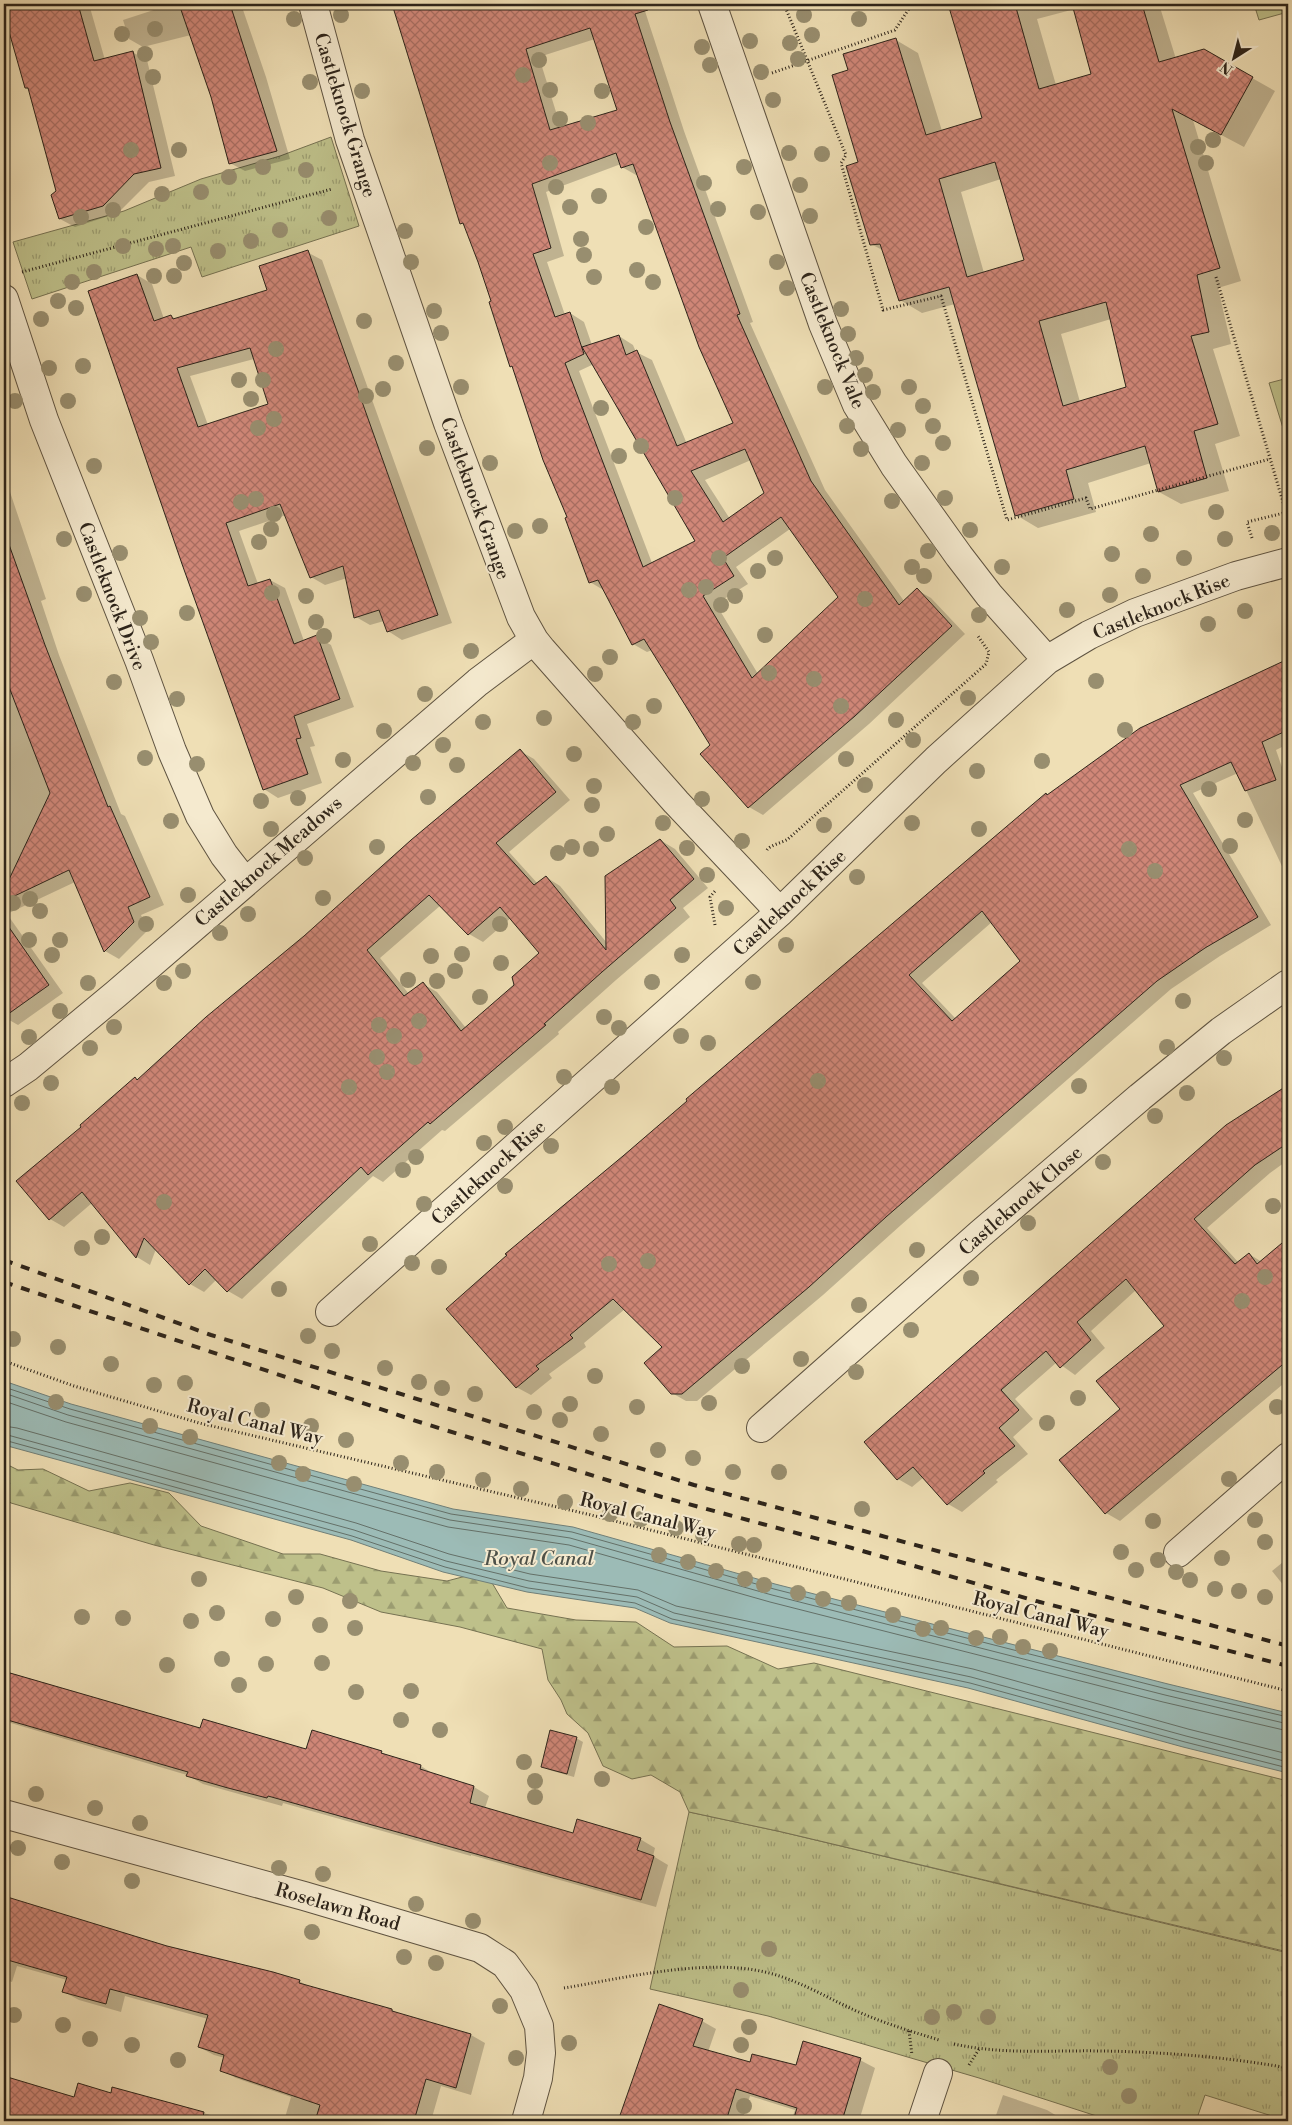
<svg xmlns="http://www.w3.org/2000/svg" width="1292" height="2125" font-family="'Libre Bodoni',serif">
<defs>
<pattern id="grass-tufts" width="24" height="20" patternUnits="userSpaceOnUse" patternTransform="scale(1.25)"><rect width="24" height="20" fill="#bec08a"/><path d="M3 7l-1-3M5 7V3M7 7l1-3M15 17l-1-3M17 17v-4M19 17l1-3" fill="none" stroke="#9b9c70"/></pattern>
<pattern id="forest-firs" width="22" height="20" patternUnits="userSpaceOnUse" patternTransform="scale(1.25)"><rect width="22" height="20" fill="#bec08a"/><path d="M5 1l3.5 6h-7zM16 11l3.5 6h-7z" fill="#9b9c70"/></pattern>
<pattern id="building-cross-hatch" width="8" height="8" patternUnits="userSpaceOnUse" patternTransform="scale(1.25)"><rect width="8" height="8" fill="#d08778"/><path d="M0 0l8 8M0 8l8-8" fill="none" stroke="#a96e62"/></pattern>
</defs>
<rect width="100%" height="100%" fill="#efdfb5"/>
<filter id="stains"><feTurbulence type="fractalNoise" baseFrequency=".004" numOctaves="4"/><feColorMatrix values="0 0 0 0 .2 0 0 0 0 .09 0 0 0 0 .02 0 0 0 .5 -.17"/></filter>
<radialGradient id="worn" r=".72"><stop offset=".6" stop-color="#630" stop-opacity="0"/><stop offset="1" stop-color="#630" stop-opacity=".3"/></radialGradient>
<path fill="url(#grass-tufts)" stroke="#767252" d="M331,137l28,89 -157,51 -11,-30 -159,52 -19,-57 111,-31 77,-32 79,-23z
M689,1812l93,20 506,121v168l-83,-26 -9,26h-84l-133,-43 -211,-62 -118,-27z"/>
<path fill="url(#forest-firs)" stroke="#767252" d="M4,1463l14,7 25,-1 46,22 41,-8 39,10 32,33 82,28h37l61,17 66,10 38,-10 22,37 69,12 60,2 38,25 53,-1 51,23 36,-6 474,118v171l-506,-120 -93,-20 -9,-20 -29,-17 -19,4 -29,-13 -15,-33 -21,-19 -6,-14 -13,-20 -6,-31 -82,-22 -79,-15 -58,-24 -169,-43 -143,-42 -7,-5z"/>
<path fill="#bec08a" stroke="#767252" d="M1254,4h34v8l-29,8z
M1288,378v66l-19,-61z"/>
<path fill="#9cbbb6" stroke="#707f78" d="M4,1381l67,23 382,105 120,18 202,57 393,100 120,29v60l-105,-26 -215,-59 -298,-65 -35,-15 -108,-16 -84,-20 -92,-32 -347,-95z"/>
<path fill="#0003" fill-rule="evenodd" d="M5,4h84l16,56 27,-8 15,8 28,116 -26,6 -31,31 -43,14 -15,-8 -3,-27 -27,-102 -4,-2z
M172,4h69l25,73 24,82 -45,12 -15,-8 -18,-67 -21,-61 -48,12 -14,-8 -6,-19z
M393,4h254l1,3 -4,1 40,123 69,191 -3,1 75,167 79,111 13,-11 14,8 34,36 -96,90 -106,91 -14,-8 -97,-157 -5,2 -14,-8 -28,-53 -15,-9 -76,-215 -3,-1 -18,-64 -28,-77 -4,-2zM595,39l24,71 -58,18 -22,-71zM621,164l1,3 14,8h2l96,248 -47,21 -35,-84 -16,-8 -3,-7 -14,-9 -27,9 -8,-23 -14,-9 -5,2 -18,-53 17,-6 -18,-64zM594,364l103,177 -45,22 -73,-192zM751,460l15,34 -36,25 -25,-39zM790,529l50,69 -82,76 -42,-70 32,-20 -12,-17z
M949,4h210l17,55 28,-8 71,40 -31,56 -51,-27 48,161 -23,7 13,56 -18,5 27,87 -25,8 14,47 -48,13 -22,-12 -8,-29 -63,20 8,29 -58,16 -22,-13 -61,-211 -33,9 -22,-13 -16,-49 -13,-7 -12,-81 -10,-92 47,-31 22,13 24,78 41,-12zM1075,9l18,66 -37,10 -19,-66zM1001,179l24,82 -41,12 -23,-81zM1111,319l17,69 -48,14 -19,-68z
M307,252l15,8 130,363 -50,17 -14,-9 -4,-10 -14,4 -14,-8 -9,-39 -22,7 -14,-8 -25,-62 -47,16 19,53 12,-4 15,8 19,53 13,-4 14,8 23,62 -47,17 8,22 -5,1 12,36 -44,15 -14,-9 -127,-514 15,9 12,35 7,-3 5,3 92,-28zM254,359l16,46 -62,20 -18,-49z
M4,481l3,2 39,116 -5,2 18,54 62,159 4,2 39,89 -23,10 7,15 -29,29 -14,-8 -30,-69 -68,32 56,79 -45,32 -14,-8z
M1288,661v83l-12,6 12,35v94l-50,-106 -45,20 78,132 -51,31 -49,33 -270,236 -78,70 -126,106h-11l-14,-8 -8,-46 -39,-38 -41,34 2,4 -37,27 3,4 -21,17 -15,-8 108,-230 424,-361 93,-67zM992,922l30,40 -66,57 -34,-36z
M520,751l14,8 36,41 -61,52 29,32 8,-7 14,9 47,57 53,-103 15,9 33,39 -25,20 7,9 -74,63 -58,52 1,2 -114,97 -3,-1 -59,52 -10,-6 -131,123 -14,-8 -11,-12 -13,13 -14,-8 -34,-35 -6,16 -13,-8 -45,-54 -28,24 -14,-8 88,-138zM441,905l28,29 14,8 28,-24 30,35 -26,33 -49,42 -29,-36 -14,-8 -14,10 -29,-36z
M1288,1086v74l-18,13 -63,55 32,35 10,-9 13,8 26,-22v140l-168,141 -14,-8 16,-104 43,-83 -29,-36 -45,41 14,17 -30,27 -18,-13 -42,37 18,20 -20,18 15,17 -32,26 2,2 -36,30 -14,-8 -24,-27 -12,10 -14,-8 329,-353z
M1288,1558v33l-16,-20z
M4,1671l197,58 106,21 74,2 10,5 30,9 14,9 39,12 15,9 -4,12 89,27 66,4 15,9 -2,8 15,9 -12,42 -185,-52v1l-188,-53 -1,3 -79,-22 -16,-9 -183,-54z
M576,1738l7,4 -9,35 -25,-7 -7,-4z
M4,1898l163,49 132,34 13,7 80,22 9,5 70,20 14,8 -14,52 -30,-9 -10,35h-147l7,-24 -55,-19 -15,-8 4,-12 -11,-3 -15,-8 9,-28 -83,-23 -4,16 -42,-12 -15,-8 3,-12 -50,-14 -5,16 -8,-3z
M702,2021l14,8 -8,23 43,11 45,4 64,-7 15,8 -16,53h-68l4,-11 -45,-14 -8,25h-120z
M4,2077l71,21 37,-4 1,-5 109,29 5,3h-223z
M1003,2095l44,15 15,9 -1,2h-67z"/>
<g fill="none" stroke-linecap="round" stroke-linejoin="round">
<path stroke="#647068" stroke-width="1" d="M4,1387l66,22 381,105 121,18 202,57 393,100 121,28
M4,1393l64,22 382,105 120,18 202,57 393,100 123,29
M4,1401l62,21 382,105 121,18 201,57 393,100 125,29
M4,1426l13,2 339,95 93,31 81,20 108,16 38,16 297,63 215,60 100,25
M4,1434l350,96 92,31 83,20 108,16 37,16 297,64 215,59 102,26
M4,1440l348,96 93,31 83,21 107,15 37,16 298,64 215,59 103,26"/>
</g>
<path fill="url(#building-cross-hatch)" stroke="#2d241a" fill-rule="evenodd" d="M4,4h74l16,57 39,-10 28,117 -27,6 -31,32 -44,13 -8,-24 5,-4 -28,-103h-3l-21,-74z
M179,4h51l47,147 -48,13 -18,-67z
M392,4h255l1,6 -13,4 35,108 70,192 -3,1 74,166 88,124 18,-17 35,38 -97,90 -107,92 -48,-54 10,-9 -66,-106 -12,6 -34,-65 -9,3 -24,-65 2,-1 -24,-57 -31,-94 -2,1 -21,-65 2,-1 -13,-39 -15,-39 -3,1zM590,28l27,82 -67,20 -24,-81zM616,153l5,15 12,-4 66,183 34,76 -56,23 -40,-96 -11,5 -7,-20 -37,12 113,194 -52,26 -78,-204 19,-9 -14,-42 -15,5 -22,-63 18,-6 -19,-64zM745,449l19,44 -41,29 -32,-51zM781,517l57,80 -86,81 -49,-82 31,-20 -11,-18z
M948,4h67l24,85 52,-15 -19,-70h70l17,58 45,-13 49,28 -32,58 -49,-26 48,159 -23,7 12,57 -18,4 27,88 -24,7 13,47 -49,14 -13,-46 -79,24 8,29 -59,17 -66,-229 -50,14 -19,-57 -10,1 -24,-79 12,-4 -26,-87 16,-5 -5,-16 53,-16 30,97 56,-17zM995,162l29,98 -57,17 -28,-98zM1106,302l20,85 -63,19 -24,-85z
M308,250l130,365 -51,17 -8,-22 -25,8 -11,-52 -33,12 -30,-74 -54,19 22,63 22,-7 24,65 23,-9 23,64 -46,17 7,22 -5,1 12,35 -45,16 -81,-226 -94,-273 49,-17 17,47 17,-6 2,4 94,-29 -8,-24zM250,348l18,56 -70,23 -21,-59z
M4,539h3l38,106 63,162 2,-1 40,91 -22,10 6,15 -30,30 -35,-82 -65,31v-11l46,-97 -46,-119z
M1288,659v71l-26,12 14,38 -31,11 -14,-29 -51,23 78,132 -53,31 -48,33 -271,236 -77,70 -127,107h-11l-27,-31 18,-16 -49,-48 -43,36 3,3 -37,28 3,3 -23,19 -70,-79 61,-54 -2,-1 118,-98 64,-55 -1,-2 360,-306 1,2 93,-67zM982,911l38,50 -68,60 -43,-46z
M520,749l36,43 -60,51 38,42 12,-9 60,74 -1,-74 55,-37 34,40 -24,21 6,8 -74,64 -58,52 2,1 -116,99 -2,-2 -60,53 -7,-8 -134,125 -22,-23 -16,16 -45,-47 -8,20 -54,-66 -33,28 -33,-39 65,-54 -1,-2 55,-48 2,3 69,-63 98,-81 107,-96zM429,895l39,40 32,-28 39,46 -27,24 2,8 -53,46 -38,-49 -19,14 -37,-46z
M4,920l45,65 -45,32z
M1288,1085v58l-33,22 -61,54 41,45 14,-11 8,11 31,-26v122l-183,154 -46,-54 61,-51 -24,-28 68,-55 -38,-47 -49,43 14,18 -31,28 -14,-17 -45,39 18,20 -20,18 16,18 -32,25 2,2 -38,32 -34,-38 -16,13 -33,-38 362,-317z
M10,1673l190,55 3,-9 103,30 6,-19 70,21 -1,2 40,12 -1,4 54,17 -4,17 103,30 4,-14 64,19 -4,12 17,6 -13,44 -373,-104 -1,2 -39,-10 -42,-12 2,-4 -184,-53v-23z
M550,1730l27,7 -10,37 -26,-7z
M4,1896l163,50 106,26 27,8 -1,3 93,26v2l79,23 -15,54 -30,-9 -12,42h-99l5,-16 -100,-34 4,-16 -26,-8 10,-32 -98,-26 -4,15 -44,-12 5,-15 -63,-18z
M659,2004l44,15 -10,27 57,16 2,-8 44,11 7,-24 58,17 -19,63h-49l4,-13 -61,-19 -10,32h-108z
M4,2076l70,21 4,-14 33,10 1,-6 92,25 -2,9h-198z"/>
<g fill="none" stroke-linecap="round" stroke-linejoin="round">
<g stroke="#5e5341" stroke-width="30">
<path id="street" d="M313,4l37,136 98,283 73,194 13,23 8,10 134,152 104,110
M712,4l111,320 34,81 37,60 65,91 30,39 58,65
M4,299l40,121 95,240 33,91 28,65 24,39 21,27
M4,1083l24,-16 88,-73 362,-312 56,-42
M330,1312l450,-400 156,-152 111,-100 42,-25 46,-22 101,-37 52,-14
M761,1428l219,-194 160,-137 81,-66 67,-47
M1178,1553l110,-96
M4,1814l300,82 176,52 25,16 19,26 15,36 2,27 -3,25 -12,43
M922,2121l16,-48"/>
</g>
<path stroke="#2d241a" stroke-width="3" stroke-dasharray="1 2.5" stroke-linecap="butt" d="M784,4l62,151 -5,8 42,147 58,-14 66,224 79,-22 4,11 180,-50
M772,73l123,-43 17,-26
M22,272l310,-83
M1216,277l70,235
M1252,538l-5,-16 41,-10
M767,850c3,-5 15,-7 21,-11l198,-175 3,-12 -11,-16
M715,925l-5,-28 5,-6
M4,1361l70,25 125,37 388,91 701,177
M564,1988c61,-10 140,-30 201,-16 31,7 59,24 87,37 28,13 58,22 87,31
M909,2031l3,24
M954,2044c50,11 99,6 148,7 62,1 125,6 186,17
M969,2065l10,-16"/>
<use href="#street" stroke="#f5eacf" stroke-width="28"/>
<path stroke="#2d241a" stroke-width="4" stroke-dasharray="9 9" stroke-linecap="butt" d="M4,1260l207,75 483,150 594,161
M4,1282l409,138 249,77 190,51 184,53 252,65"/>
</g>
<g fill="#988e6f">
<circle cx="341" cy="15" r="8"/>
<circle cx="804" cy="15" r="8"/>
<circle cx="294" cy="19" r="8"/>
<circle cx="859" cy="19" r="8"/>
<circle cx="155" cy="29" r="8"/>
<circle cx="122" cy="34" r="8"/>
<circle cx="812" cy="35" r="8"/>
<circle cx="750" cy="41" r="8"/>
<circle cx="790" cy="43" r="8"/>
<circle cx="702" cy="47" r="8"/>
<circle cx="145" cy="54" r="8"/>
<circle cx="798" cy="59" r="8"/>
<circle cx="539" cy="60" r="8"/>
<circle cx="710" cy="65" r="8"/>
<circle cx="761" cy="72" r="8"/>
<circle cx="523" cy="75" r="8"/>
<circle cx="153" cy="77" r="8"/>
<circle cx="310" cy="82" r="8"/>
<circle cx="550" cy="90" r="8"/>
<circle cx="362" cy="91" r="8"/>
<circle cx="602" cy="91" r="8"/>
<circle cx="773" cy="100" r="8"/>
<circle cx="560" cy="119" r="8"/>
<circle cx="588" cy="123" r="8"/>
<circle cx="1213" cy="140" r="8"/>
<circle cx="1198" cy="147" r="8"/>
<circle cx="131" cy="150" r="8"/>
<circle cx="179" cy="150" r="8"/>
<circle cx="789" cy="153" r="8"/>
<circle cx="822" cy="154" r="8"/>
<circle cx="550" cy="163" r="8"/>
<circle cx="1206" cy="163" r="8"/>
<circle cx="263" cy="167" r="8"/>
<circle cx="744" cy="167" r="8"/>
<circle cx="306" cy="170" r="8"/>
<circle cx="229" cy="177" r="8"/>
<circle cx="704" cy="183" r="8"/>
<circle cx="800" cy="185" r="8"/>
<circle cx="556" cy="187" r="8"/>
<circle cx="201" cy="192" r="8"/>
<circle cx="162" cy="194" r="8"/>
<circle cx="599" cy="196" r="8"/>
<circle cx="570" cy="207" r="8"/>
<circle cx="718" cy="209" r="8"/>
<circle cx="113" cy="210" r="8"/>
<circle cx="758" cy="212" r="8"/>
<circle cx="810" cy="216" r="8"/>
<circle cx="81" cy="217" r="8"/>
<circle cx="329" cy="218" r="8"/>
<circle cx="646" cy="227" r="8"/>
<circle cx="280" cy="230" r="8"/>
<circle cx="405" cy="231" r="8"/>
<circle cx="581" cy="239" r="8"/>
<circle cx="251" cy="241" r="8"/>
<circle cx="123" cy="246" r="8"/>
<circle cx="173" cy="246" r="8"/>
<circle cx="156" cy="249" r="8"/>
<circle cx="218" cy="251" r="8"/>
<circle cx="584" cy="255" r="8"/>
<circle cx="411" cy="262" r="8"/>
<circle cx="777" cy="262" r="8"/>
<circle cx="184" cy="263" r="8"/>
<circle cx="637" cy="270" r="8"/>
<circle cx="94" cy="272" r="8"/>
<circle cx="154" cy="276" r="8"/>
<circle cx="174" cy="276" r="8"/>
<circle cx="594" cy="277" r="8"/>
<circle cx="72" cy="282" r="8"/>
<circle cx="653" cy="282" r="8"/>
<circle cx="787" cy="288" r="8"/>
<circle cx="58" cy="301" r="8"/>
<circle cx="76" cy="308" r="8"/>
<circle cx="841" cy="309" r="8"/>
<circle cx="434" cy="311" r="8"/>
<circle cx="41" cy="319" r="8"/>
<circle cx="364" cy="321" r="8"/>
<circle cx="441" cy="333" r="8"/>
<circle cx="848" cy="334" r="8"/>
<circle cx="276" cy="349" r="8"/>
<circle cx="856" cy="358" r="8"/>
<circle cx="396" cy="363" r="8"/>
<circle cx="83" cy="366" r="8"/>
<circle cx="49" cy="368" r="8"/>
<circle cx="865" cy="375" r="8"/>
<circle cx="239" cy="380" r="8"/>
<circle cx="263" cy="380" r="8"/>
<circle cx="461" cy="387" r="8"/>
<circle cx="825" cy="387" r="8"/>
<circle cx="909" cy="387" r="8"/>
<circle cx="383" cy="389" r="8"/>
<circle cx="873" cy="392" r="8"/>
<circle cx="366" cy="396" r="8"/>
<circle cx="251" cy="399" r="8"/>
<circle cx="15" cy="401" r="8"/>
<circle cx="68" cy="401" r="8"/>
<circle cx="923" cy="406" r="8"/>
<circle cx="601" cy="408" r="8"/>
<circle cx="274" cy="419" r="8"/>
<circle cx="847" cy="426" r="8"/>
<circle cx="933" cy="426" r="8"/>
<circle cx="258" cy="428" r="8"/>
<circle cx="898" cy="430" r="8"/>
<circle cx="943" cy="443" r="8"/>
<circle cx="641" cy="446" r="8"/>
<circle cx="427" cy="448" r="8"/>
<circle cx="861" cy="449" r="8"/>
<circle cx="619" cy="456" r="8"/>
<circle cx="490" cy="463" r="8"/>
<circle cx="922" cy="463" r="8"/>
<circle cx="94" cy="466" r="8"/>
<circle cx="675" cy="498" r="8"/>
<circle cx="945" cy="498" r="8"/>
<circle cx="256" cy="499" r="8"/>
<circle cx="892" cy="501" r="8"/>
<circle cx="241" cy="502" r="8"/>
<circle cx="1216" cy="512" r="8"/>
<circle cx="274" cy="514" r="8"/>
<circle cx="540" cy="526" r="8"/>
<circle cx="271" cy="529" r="8"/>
<circle cx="970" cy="530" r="8"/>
<circle cx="515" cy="531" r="8"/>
<circle cx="1272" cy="533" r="8"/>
<circle cx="1151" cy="534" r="8"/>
<circle cx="64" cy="539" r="8"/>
<circle cx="1225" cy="539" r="8"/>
<circle cx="259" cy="542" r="8"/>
<circle cx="928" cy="551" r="8"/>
<circle cx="120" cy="553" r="8"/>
<circle cx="1112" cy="554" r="8"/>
<circle cx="719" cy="558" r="8"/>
<circle cx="775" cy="558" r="8"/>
<circle cx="1184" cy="558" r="8"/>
<circle cx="912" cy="567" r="8"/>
<circle cx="1002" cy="567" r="8"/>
<circle cx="758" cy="571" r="8"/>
<circle cx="924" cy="576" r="8"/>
<circle cx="1143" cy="576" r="8"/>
<circle cx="706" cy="587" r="8"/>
<circle cx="689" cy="590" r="8"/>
<circle cx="272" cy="593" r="8"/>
<circle cx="84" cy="594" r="8"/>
<circle cx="1110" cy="595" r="8"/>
<circle cx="306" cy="596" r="8"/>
<circle cx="735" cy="596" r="8"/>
<circle cx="865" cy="599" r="8"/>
<circle cx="721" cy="605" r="8"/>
<circle cx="1067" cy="610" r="8"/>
<circle cx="1245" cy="611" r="8"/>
<circle cx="187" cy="613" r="8"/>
<circle cx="979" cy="615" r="8"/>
<circle cx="140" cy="618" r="8"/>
<circle cx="316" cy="622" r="8"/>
<circle cx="1208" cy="624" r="8"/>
<circle cx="765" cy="635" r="8"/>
<circle cx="324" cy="636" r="8"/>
<circle cx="151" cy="642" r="8"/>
<circle cx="471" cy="651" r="8"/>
<circle cx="610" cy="657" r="8"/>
<circle cx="769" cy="673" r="8"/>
<circle cx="595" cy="674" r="8"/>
<circle cx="814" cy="679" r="8"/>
<circle cx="1096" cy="681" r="8"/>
<circle cx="114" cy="682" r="8"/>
<circle cx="425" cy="694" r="8"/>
<circle cx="968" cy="698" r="8"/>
<circle cx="177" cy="699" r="8"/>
<circle cx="654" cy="706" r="8"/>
<circle cx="841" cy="706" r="8"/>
<circle cx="544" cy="718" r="8"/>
<circle cx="896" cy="720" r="8"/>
<circle cx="483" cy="722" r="8"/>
<circle cx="633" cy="722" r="8"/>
<circle cx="1125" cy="730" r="8"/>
<circle cx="384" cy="731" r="8"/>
<circle cx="913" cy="740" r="8"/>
<circle cx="443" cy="745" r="8"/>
<circle cx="574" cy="754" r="8"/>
<circle cx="145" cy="758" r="8"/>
<circle cx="846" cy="759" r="8"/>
<circle cx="343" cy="760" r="8"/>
<circle cx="1042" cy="761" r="8"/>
<circle cx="413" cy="763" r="8"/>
<circle cx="197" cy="764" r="8"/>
<circle cx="457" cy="765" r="8"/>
<circle cx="977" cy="771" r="8"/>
<circle cx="865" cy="785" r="8"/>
<circle cx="594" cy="786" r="8"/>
<circle cx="1209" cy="789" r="8"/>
<circle cx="428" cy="797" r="8"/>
<circle cx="298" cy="798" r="8"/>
<circle cx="702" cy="799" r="8"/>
<circle cx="261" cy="801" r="8"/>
<circle cx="592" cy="805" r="8"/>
<circle cx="1245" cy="820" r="8"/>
<circle cx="171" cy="821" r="8"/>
<circle cx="663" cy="823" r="8"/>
<circle cx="912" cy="823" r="8"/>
<circle cx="824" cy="825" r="8"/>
<circle cx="271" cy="829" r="8"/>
<circle cx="979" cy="829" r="8"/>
<circle cx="607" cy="834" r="8"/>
<circle cx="742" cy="841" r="8"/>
<circle cx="1230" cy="846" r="8"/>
<circle cx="377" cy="847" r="8"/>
<circle cx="572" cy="847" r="8"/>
<circle cx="687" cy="848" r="8"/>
<circle cx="591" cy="849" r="8"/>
<circle cx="1129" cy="849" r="8"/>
<circle cx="558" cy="853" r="8"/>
<circle cx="305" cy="858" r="8"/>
<circle cx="1155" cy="871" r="8"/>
<circle cx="707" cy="875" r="8"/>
<circle cx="857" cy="877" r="8"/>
<circle cx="188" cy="895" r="8"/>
<circle cx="323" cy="898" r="8"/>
<circle cx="30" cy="899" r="8"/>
<circle cx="13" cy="903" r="8"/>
<circle cx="726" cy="908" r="8"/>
<circle cx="40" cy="911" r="8"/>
<circle cx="248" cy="914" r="8"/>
<circle cx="146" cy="924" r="8"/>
<circle cx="500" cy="924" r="8"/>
<circle cx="220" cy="933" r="8"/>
<circle cx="29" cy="940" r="8"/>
<circle cx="60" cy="940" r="8"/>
<circle cx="786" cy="945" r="8"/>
<circle cx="462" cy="954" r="8"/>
<circle cx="52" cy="955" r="8"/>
<circle cx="682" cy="955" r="8"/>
<circle cx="431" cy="956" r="8"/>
<circle cx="501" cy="963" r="8"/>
<circle cx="183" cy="971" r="8"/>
<circle cx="455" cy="971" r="8"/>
<circle cx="408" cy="980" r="8"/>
<circle cx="437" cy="981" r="8"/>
<circle cx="652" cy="982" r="8"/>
<circle cx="753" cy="982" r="8"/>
<circle cx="88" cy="983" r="8"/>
<circle cx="164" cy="983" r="8"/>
<circle cx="480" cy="997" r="8"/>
<circle cx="1183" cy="1001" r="8"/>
<circle cx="60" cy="1011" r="8"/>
<circle cx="604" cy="1017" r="8"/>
<circle cx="419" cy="1021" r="8"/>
<circle cx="379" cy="1025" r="8"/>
<circle cx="114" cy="1027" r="8"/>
<circle cx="619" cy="1028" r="8"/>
<circle cx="394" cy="1036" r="8"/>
<circle cx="681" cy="1036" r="8"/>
<circle cx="29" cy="1037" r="8"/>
<circle cx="708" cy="1043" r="8"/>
<circle cx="1167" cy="1047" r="8"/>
<circle cx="90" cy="1048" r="8"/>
<circle cx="377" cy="1057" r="8"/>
<circle cx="415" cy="1057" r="8"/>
<circle cx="1224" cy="1058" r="8"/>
<circle cx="387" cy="1072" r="8"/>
<circle cx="564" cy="1077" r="8"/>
<circle cx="818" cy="1081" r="8"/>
<circle cx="51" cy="1083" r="8"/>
<circle cx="1079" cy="1086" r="8"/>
<circle cx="349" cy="1087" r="8"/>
<circle cx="612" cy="1087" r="8"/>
<circle cx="1187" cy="1093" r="8"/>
<circle cx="22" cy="1103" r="8"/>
<circle cx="1155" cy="1116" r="8"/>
<circle cx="505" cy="1127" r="8"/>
<circle cx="484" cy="1143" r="8"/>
<circle cx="551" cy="1146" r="8"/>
<circle cx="416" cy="1157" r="8"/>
<circle cx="1103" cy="1162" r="8"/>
<circle cx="403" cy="1170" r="8"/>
<circle cx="505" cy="1186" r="8"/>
<circle cx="164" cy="1202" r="8"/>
<circle cx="424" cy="1204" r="8"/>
<circle cx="1273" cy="1206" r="8"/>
<circle cx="1028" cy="1223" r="8"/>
<circle cx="102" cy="1237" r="8"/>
<circle cx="370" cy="1244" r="8"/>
<circle cx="82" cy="1248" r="8"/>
<circle cx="917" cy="1250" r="8"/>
<circle cx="648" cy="1261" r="8"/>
<circle cx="412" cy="1263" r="8"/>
<circle cx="609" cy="1264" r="8"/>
<circle cx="439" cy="1267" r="8"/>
<circle cx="1265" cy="1277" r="8"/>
<circle cx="971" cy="1278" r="8"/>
<circle cx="279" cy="1289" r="8"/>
<circle cx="1242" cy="1301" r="8"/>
<circle cx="859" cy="1305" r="8"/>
<circle cx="911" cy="1330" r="8"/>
<circle cx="308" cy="1336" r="8"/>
<circle cx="13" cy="1339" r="8"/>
<circle cx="58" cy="1347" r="8"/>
<circle cx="332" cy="1351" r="8"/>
<circle cx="801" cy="1359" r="8"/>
<circle cx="111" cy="1364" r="8"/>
<circle cx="742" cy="1366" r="8"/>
<circle cx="385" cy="1368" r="8"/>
<circle cx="856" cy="1372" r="8"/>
<circle cx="595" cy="1376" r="8"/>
<circle cx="419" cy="1382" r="8"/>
<circle cx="185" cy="1383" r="8"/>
<circle cx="154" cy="1385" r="8"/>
<circle cx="442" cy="1388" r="8"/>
<circle cx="475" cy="1394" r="8"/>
<circle cx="1078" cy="1398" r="8"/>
<circle cx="56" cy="1402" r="8"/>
<circle cx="709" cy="1403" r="8"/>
<circle cx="570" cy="1404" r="8"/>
<circle cx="637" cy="1407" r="8"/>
<circle cx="1277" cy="1407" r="8"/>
<circle cx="262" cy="1410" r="8"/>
<circle cx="534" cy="1412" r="8"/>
<circle cx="560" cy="1420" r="8"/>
<circle cx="1047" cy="1423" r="8"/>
<circle cx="150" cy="1426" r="8"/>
<circle cx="311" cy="1426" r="8"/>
<circle cx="601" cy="1434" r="8"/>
<circle cx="190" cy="1437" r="8"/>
<circle cx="346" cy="1440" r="8"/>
<circle cx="658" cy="1450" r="8"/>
<circle cx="693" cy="1458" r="8"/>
<circle cx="279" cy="1463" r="8"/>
<circle cx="401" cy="1463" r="8"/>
<circle cx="437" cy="1472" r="8"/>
<circle cx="733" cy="1472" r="8"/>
<circle cx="779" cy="1472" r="8"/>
<circle cx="303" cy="1474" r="8"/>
<circle cx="1229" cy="1479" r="8"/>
<circle cx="483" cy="1480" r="8"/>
<circle cx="354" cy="1484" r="8"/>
<circle cx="521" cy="1489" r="8"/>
<circle cx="565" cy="1502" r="8"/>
<circle cx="862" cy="1509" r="8"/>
<circle cx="610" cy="1514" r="8"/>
<circle cx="641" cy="1519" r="8"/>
<circle cx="1255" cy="1520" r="8"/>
<circle cx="1153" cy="1521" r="8"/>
<circle cx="676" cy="1528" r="8"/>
<circle cx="703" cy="1535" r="8"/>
<circle cx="1265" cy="1542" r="8"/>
<circle cx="739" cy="1544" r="8"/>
<circle cx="754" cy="1545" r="8"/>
<circle cx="1121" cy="1552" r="8"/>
<circle cx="659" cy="1555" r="8"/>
<circle cx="1222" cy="1558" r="8"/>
<circle cx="1158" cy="1560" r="8"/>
<circle cx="688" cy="1562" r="8"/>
<circle cx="1136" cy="1570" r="8"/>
<circle cx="716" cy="1571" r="8"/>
<circle cx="1176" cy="1572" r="8"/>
<circle cx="199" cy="1579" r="8"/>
<circle cx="745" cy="1579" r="8"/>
<circle cx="1190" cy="1580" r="8"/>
<circle cx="764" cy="1585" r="8"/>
<circle cx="1215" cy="1589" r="8"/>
<circle cx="1239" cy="1591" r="8"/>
<circle cx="798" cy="1593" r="8"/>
<circle cx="296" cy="1597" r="8"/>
<circle cx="1265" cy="1597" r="8"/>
<circle cx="823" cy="1599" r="8"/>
<circle cx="350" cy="1601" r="8"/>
<circle cx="849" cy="1603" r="8"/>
<circle cx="217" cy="1613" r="8"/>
<circle cx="893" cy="1615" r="8"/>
<circle cx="82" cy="1617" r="8"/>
<circle cx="123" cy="1618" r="8"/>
<circle cx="273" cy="1619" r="8"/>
<circle cx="191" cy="1621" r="8"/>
<circle cx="320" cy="1625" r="8"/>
<circle cx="355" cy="1628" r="8"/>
<circle cx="941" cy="1628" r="8"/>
<circle cx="923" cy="1629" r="8"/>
<circle cx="1000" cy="1637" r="8"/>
<circle cx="976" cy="1638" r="8"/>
<circle cx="1023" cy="1647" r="8"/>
<circle cx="1050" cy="1651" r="8"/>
<circle cx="222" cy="1659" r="8"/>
<circle cx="322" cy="1663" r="8"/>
<circle cx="266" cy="1664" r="8"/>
<circle cx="167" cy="1665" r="8"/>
<circle cx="239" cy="1685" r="8"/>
<circle cx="411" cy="1691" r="8"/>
<circle cx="356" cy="1692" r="8"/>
<circle cx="401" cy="1720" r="8"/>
<circle cx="440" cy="1730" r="8"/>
<circle cx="524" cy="1762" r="8"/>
<circle cx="602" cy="1779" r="8"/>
<circle cx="535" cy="1781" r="8"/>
<circle cx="36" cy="1794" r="8"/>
<circle cx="535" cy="1797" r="8"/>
<circle cx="95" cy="1808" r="8"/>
<circle cx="140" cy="1823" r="8"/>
<circle cx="18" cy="1848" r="8"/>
<circle cx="62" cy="1862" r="8"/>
<circle cx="279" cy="1868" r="8"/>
<circle cx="323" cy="1874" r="8"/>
<circle cx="132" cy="1881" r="8"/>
<circle cx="416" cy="1904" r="8"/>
<circle cx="473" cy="1921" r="8"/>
<circle cx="312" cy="1932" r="8"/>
<circle cx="769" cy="1949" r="8"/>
<circle cx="404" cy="1957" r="8"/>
<circle cx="436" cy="1963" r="8"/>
<circle cx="741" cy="1990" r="8"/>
<circle cx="500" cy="2006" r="8"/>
<circle cx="954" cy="2012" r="8"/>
<circle cx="14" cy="2015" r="8"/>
<circle cx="932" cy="2017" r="8"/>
<circle cx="988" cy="2017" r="8"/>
<circle cx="63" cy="2025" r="8"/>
<circle cx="749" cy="2027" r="8"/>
<circle cx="90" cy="2039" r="8"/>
<circle cx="569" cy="2043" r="8"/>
<circle cx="132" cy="2045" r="8"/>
<circle cx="741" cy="2045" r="8"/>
<circle cx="516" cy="2058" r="8"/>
<circle cx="178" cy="2060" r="8"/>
<circle cx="1110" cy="2067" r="8"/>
<circle cx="1129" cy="2096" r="8"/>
<circle cx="744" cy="2106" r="8"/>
</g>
<g text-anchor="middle" stroke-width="4" stroke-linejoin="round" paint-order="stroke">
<g font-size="19" fill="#2d241a" stroke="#f5eacf">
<text transform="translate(346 115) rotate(73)" y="7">Castleknock Grange</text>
<text transform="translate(833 340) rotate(68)" y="7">Castleknock Vale</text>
<text transform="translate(476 498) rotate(70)" y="7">Castleknock Grange</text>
<text transform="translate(113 596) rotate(69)" y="7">Castleknock Drive</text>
<text transform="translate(1161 606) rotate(-22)" y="7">Castleknock Rise</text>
<text transform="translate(268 861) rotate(-41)" y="7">Castleknock Meadows</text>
<text transform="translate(789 902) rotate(-43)" y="7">Castleknock Rise</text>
<text transform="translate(488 1172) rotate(-42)" y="7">Castleknock Rise</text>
<text transform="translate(1020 1200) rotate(-41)" y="7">Castleknock Close</text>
<text transform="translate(255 1421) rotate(14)" y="7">Royal Canal Way</text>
<text transform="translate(648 1515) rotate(14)" y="7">Royal Canal Way</text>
<text transform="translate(1041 1614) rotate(14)" y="7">Royal Canal Way</text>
<text transform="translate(338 1906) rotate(16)" y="7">Roselawn Road</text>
</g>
<g font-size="20" font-style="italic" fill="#4e5149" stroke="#f5eacf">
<text x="539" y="1565">Royal Canal</text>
</g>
</g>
<rect width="1292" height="2125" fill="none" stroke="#efdfb5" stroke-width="20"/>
<rect x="5" y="5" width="1282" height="2115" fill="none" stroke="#2d241a" stroke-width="2.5"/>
<rect x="10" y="10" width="1272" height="2105" fill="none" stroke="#2d241a"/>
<g transform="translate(1234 58) rotate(216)" stroke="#f5eacf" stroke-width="4" paint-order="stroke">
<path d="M0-4L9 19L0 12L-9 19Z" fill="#2d241a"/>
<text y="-8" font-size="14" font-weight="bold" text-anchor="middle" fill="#2d241a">N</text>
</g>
<rect width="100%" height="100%" filter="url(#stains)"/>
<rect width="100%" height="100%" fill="url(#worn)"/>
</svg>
